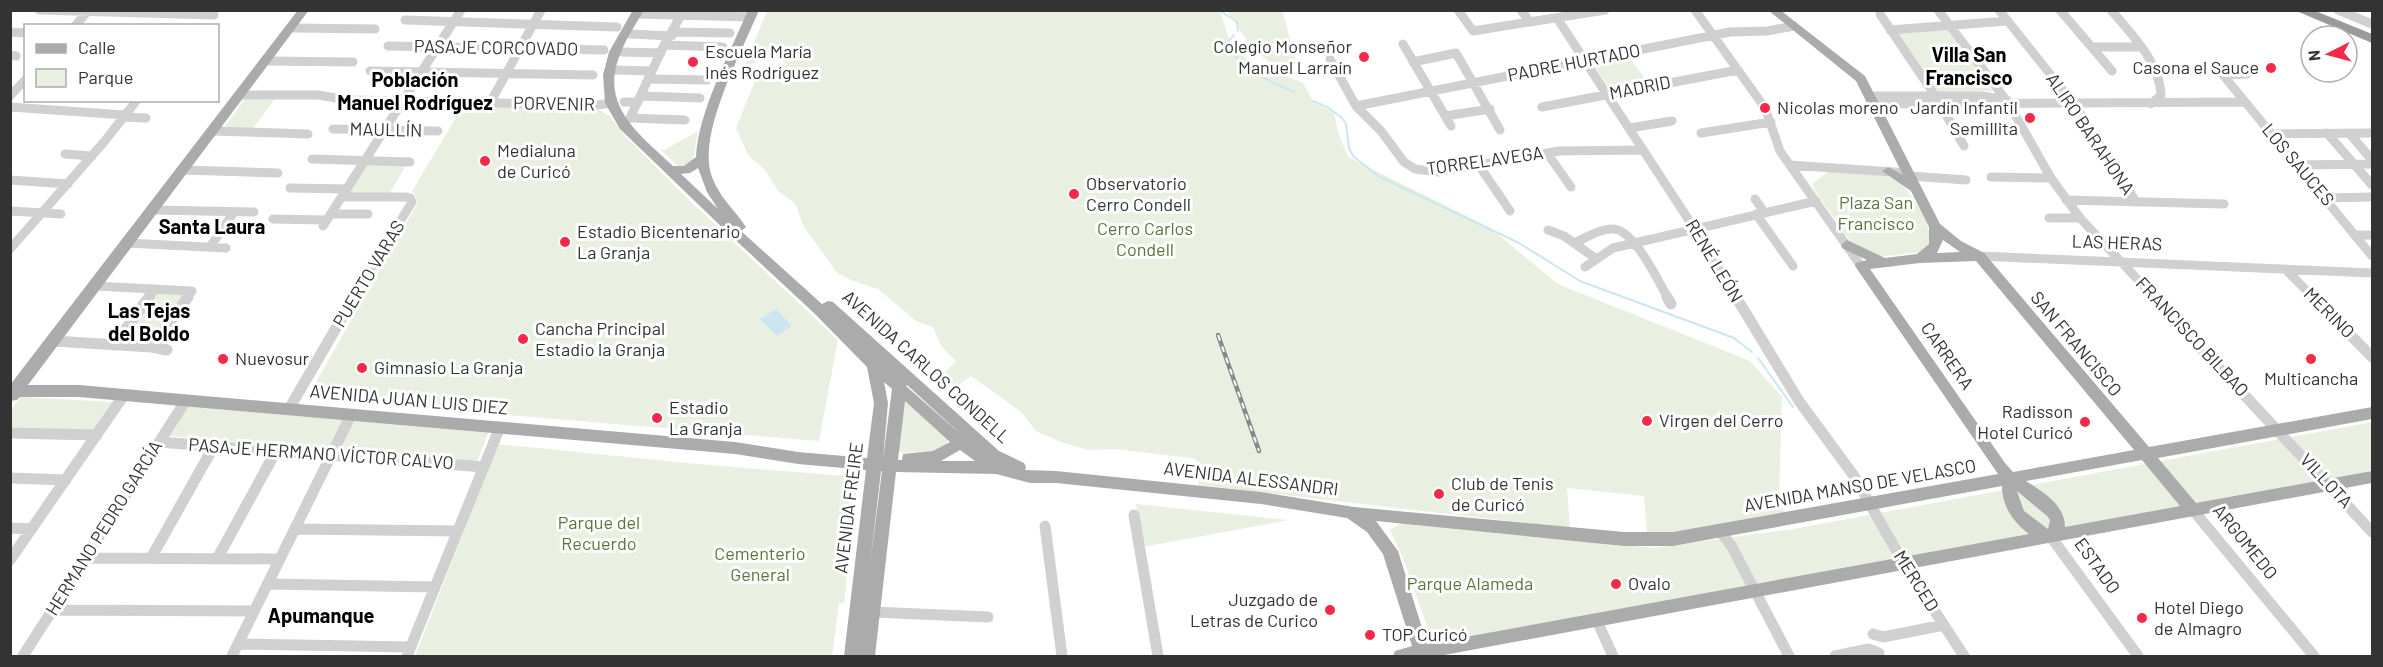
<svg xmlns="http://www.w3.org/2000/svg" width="2383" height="667" font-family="Barlow,sans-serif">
<rect width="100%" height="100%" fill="#fff"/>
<path fill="#eaf0e1" d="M767,11h453l11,34 34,30 14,-2 24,10 11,20 20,9 4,20 10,25 141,70 69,57 192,77 32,36 -3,100 7,20 -94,17 -45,-1 -3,-37 -77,-8 3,40 -372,-43 5,-20 -11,-7 -78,-9 -26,1 -25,-7 -27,-12 -15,-19 -50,-36 -18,13 -10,-15 13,-13 -15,-15 -8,-19 -17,-6 -38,-32 -27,-9 -14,-7 -33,-46 -9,-24 -17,-12 -13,-21 -17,-15 -12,-27 18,-45 33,-18 -15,-12 -29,16z
M1227,11h68l-12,1 13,50 -19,6 -24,-19z
M1946,29l32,39 14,23 -54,1 -42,-60z
M1629,57l19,26 -37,7 -19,-27z
M245,99l29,1 -22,30 -29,-1z
M463,106l132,2 15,8 15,20 65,65 148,139 -19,101 -512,-43 111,-196 -6,-11z
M698,131l-5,29 -5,6 -9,1 -19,-18 4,1z
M366,164h41l-18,30 -42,-1z
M1829,171c19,2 42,0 60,5 16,4 39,43 41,59 1,7 -3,11 -7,17l-45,5 -26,-13 -39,-56v-5z
M157,293l27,1 -34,47 -28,-1z
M21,397l92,5 -20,29 -82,-2 -1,-18z
M905,399l44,37 -5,14 -41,3 -5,-2z
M185,406l304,25 -12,31 -310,-26z
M2372,422v49l-113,23 -74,11 -751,141 -31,-88 -13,-28 11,-7 253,25 139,-19z
M498,444l199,20 161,13 -13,119 -1,7h-5l-7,53h-417z
M1136,504l153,16 -146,27z"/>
<path fill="#cce6f1" d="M776,309l16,17 -15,10 -17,-17z"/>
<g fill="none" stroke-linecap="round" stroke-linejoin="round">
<path stroke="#cce6f1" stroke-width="2" d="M1219,10l18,12 1,9
M1234,35l-7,8c11,26 43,38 67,49
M1313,101l16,7 13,10 4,6 3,24 4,8 25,20 141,67 61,38 154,57 18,14
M1758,358l35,49"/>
<path stroke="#d0d0d0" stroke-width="9" d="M39,10l175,5
M684,10l-20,35 -34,73 55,2
M1458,10l15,21 132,-21
M1521,10l9,12
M1695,10l70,98 15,43 81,115
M1938,10l71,94 42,74 29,40 75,80
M1999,10l75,94 62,98
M2060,10l52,61
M2111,10c20,23 49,53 50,85l-10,9
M2338,10l34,14
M637,14l114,3
M1880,14l56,83 28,49
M1557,18l137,210 43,70
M405,20l212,7
M75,26l11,-13
M292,28l83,1
M1890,30l117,-9
M10,32l16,1
M674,32l56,1
M630,34l42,2
M1403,44l48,82
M664,45l59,2
M388,46l216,4
M2092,47h49
M621,52l40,1
M10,55l6,1
M1330,59l26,47 25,25 23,31 11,7 23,3 121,-21 84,-1
M266,61l87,1
M1413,62l43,-9 44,77
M616,70l36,1
M370,71l223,4
M2223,75l149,181
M2223,75l24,-1
M649,79l58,1
M240,95h78l24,4
M10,96l16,-17
M641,96l59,2
M1871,96h111l25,4
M352,100l246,5 13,-2
M624,102h14
M490,103l51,-93
M1875,104l370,-2
M1356,106l374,-74 37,-1 27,-5
M10,107l115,8
M1542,107l196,-37
M1445,116l45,-7
M123,117l23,1
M1630,128l42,-7
M333,129l105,2
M213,131l95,3
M1701,133l70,-11
M2327,133l45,52
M2349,133l23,27
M2272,134l100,-1
M1547,153l24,34
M65,154l27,2
M312,159l98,3
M1478,164l32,47
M1790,165l118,8
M2297,165l75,-1
M183,170l95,3
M1910,176l56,4
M1991,177l60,1
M10,180l58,4
M290,188l57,1
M342,197h63l5,1 2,4 -59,96
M2324,198l48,-1
M1755,199l9,13
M2066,200l158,4
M153,210l101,2
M10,211l51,3
M331,214h37
M1756,214l37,52
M2049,218h31
M273,219l54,1
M323,226l138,-216
M1548,230l16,6 31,22
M2355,235h17
M127,243l99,5
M1574,243c12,-5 27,-15 40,-14 21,2 44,52 54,69
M210,247l24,-35
M10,249l94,-107 33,-42
M1979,256l393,17
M1585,267l28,-19 203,-47
M2285,269l29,29
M95,286l97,5
M148,298l7,-9
M187,298l5,-7"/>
<path stroke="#d0d0d0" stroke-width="11" d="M1667,297l4,7
M1736,297l63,104 55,75 50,88 60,92
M2153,297l219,235
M2313,297l59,60
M53,341l99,6 15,3
M114,345l35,-48
M152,347l36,-50
M289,409l65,-112
M10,433l87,2
M159,442l325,25
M10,478l56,2
M2193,510l121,146
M1134,515l24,141
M1045,526l17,130
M10,528l22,1
M295,529l163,2
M1720,531l12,16 57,109
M2051,537l87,119
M86,558l194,1
M151,558l63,-112
M217,559l59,-108
M10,560l114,-165
M268,584l167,3
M53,610l201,1
M872,612l116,5
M1597,621l16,35
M1873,634l10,3 61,-12
M238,644l173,3
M23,656l163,-256
M232,656l119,-241
M407,656l93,-229
M1835,656l34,-7 10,4"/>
<path fill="#ababab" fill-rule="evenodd" d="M298,10h11l-281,375h51l656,57 63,10 69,6 7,-55 -7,-36 -53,-54 -85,-79 -109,-105 -15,-26 -2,-28 6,-23 24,-42h11c-8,14 -17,27 -23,42 -23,53 17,81 52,114h11l12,-9c2,-45 34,-104 52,-147h11c-17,42 -63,125 -47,167 7,20 23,33 34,50l-5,4 81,73 6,-3 5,1 166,149 25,12 2,4 -1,3 31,1 205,21 93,15 270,25h49l325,-58 -143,-208 1,-3 11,-3 -25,-12 -1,-3 6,-5 38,18 32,-4 12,-10v-17l-18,-36 -29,-20 6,-4 15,8 -47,-94 -88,-71h12l85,66 75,148 21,17 23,12 165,194 223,-40v12l-214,39 38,45 176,-32v12l-933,173h-46l2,-5 17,-5 -29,-92 -16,-22 -20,-14 -86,-14 -205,-21h-26l-34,-9 -100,-2 -21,184h-31l22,-186 -68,-6 -63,-10 -656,-57h-59l-3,3 -7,1v-16zM698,168l9,24 11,17 -37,-35 9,-1zM1943,240l17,12 -23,1zM1976,261l158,189 -121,22 -8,-9 -135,-194 50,-6zM884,382l8,7 -9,70 5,-56zM907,385l58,53 -59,-52zM905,401l45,41 -17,9 -30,3 -1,6h-4zM960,450l15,11h-34zM2142,460l38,46 -115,21c0,-22 -22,-35 -39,-46zM881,471h1l-12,94zM2002,486c0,20 11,36 27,48l-602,110 -29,-93 -22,-30 248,25h49zM2017,491l30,25 3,4 -2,9 -24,-18z"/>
<path fill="#9a9a9a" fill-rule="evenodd" d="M2294,10h19l59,24v9z"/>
<g stroke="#888" stroke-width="4.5">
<path id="rail" d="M1218,335l41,116"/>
</g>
<use href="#rail" stroke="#fff" stroke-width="2" stroke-dasharray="6" stroke-linecap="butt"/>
</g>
<g fill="#f52a4b" stroke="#fff" stroke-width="2">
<circle cx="1364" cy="57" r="6"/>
<circle cx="693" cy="62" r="6"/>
<circle cx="2271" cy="68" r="6"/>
<circle cx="1765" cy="108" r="6"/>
<circle cx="2030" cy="118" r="6"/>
<circle cx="485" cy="161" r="6"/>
<circle cx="1074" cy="194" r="6"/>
<circle cx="565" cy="242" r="6"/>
<circle cx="523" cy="339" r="6"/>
<circle cx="223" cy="359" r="6"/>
<circle cx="2311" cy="359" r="6"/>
<circle cx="362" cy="368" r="6"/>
<circle cx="657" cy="418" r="6"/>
<circle cx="1647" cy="421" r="6"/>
<circle cx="2085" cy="422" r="6"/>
<circle cx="1439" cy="494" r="6"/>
<circle cx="1616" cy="584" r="6"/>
<circle cx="1330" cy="610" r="6"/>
<circle cx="2142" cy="618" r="6"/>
<circle cx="1370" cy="635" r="6"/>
</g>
<g text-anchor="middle" stroke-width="6" stroke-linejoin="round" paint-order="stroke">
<g font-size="18" fill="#333" stroke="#fff" text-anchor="start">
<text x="1352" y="53" text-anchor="end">Colegio Monseñor<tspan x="1352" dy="21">Manuel Larraín</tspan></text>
<text x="705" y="58">Escuela María<tspan x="705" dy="21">Inés Rodríguez</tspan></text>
<text x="2259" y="74" text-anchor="end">Casona el Sauce</text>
<text x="1777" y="114">Nicolas moreno</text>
<text x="2018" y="114" text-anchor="end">Jardín Infantil<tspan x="2018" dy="21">Semillita</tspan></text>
<text x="497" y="157">Medialuna<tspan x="497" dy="21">de Curicó</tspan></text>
<text x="1086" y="190">Observatorio<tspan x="1086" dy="21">Cerro Condell</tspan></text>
<text x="577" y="238">Estadio Bicentenario<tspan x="577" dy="21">La Granja</tspan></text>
<text x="535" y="335">Cancha Principal<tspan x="535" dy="21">Estadio la Granja</tspan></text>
<text x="235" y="365">Nuevosur</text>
<text x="374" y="374">Gimnasio La Granja</text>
<text x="2311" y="385" text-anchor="middle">Multicancha</text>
<text x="669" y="414">Estadio<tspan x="669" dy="21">La Granja</tspan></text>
<text x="2073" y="418" text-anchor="end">Radisson<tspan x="2073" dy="21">Hotel Curicó</tspan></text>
<text x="1659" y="427">Virgen del Cerro</text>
<text x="1451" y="490">Club de Tenis<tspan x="1451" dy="21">de Curicó</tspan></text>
<text x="1628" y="590">Ovalo</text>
<text x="1318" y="606" text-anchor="end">Juzgado de<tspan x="1318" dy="21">Letras de Curico</tspan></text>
<text x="2154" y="614">Hotel Diego<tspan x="2154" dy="21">de Almagro</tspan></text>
<text x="1382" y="641">TOP Curicó</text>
</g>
<g font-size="18" fill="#333" stroke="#fff">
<text transform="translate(496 48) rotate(1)" y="6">PASAJE CORCOVADO</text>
<text transform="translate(1574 63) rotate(-11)" y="6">PADRE HURTADO</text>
<text transform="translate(1640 88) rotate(-11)" y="6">MADRID</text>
<text transform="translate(554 104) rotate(1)" y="6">PORVENIR</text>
<text transform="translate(386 130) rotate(1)" y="6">MAULLÍN</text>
<text transform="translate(2090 134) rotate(56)" y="6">ALIRO BARAHONA</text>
<text transform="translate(1485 161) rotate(-8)" y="6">TORRELAVEGA</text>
<text transform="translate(2298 165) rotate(50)" y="6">LOS SAUCES</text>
<text transform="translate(2117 243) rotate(2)" y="6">LAS HERAS</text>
<text transform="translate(1714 261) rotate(59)" y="6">RENÉ LEÓN</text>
<text transform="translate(369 274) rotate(-59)" y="6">PUERTO VARAS</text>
<text transform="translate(2329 313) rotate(45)" y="6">MERINO</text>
<text transform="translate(2192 337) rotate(47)" y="6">FRANCISCO BILBAO</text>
<text transform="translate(2076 344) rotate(50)" y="6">SAN FRANCISCO</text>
<text transform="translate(1947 356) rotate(55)" y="6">CARRERA</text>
<text transform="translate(926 367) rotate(42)" y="6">AVENIDA CARLOS CONDELL</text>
<text transform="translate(409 400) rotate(5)" y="6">AVENIDA JUAN LUIS DIEZ</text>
<text transform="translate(321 454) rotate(4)" y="6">PASAJE HERMANO VÍCTOR CALVO</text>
<text transform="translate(1251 479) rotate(7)" y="6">AVENIDA ALESSANDRI</text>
<text transform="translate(2326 481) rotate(47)" y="6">VILLOTA</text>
<text transform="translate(1860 486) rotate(-10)" y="6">AVENIDA MANSO DE VELASCO</text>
<text transform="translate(849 508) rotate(-83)" y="6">AVENIDA FREIRE</text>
<text transform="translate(104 528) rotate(-58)" y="6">HERMANO PEDRO GARCÍA</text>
<text transform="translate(2245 542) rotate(51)" y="6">ARGOMEDO</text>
<text transform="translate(2097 566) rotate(54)" y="6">ESTADO</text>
<text transform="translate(1916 581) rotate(58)" y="6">MERCED</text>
</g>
<g font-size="18" fill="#5b743b" stroke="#fff">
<text x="1876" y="209">Plaza San<tspan x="1876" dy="21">Francisco</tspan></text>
<text x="1145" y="235">Cerro Carlos<tspan x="1145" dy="21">Condell</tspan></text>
<text x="599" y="529">Parque del<tspan x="599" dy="21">Recuerdo</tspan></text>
<text x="760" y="560">Cementerio<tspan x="760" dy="21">General</tspan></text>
<text x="1470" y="590">Parque Alameda</text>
</g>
<g font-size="20" font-weight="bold" fill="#000" stroke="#fff">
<text x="1969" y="62">Villa San<tspan x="1969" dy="23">Francisco</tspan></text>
<text x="415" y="87">Población<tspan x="415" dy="23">Manuel Rodríguez</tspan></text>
<text x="212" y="234">Santa Laura</text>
<text x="149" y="318">Las Tejas<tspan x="149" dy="23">del Boldo</tspan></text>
<text x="321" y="623">Apumanque</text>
</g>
</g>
<rect width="2383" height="667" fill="none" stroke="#333333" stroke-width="24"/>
<rect x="24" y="24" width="195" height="78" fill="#ffffff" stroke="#adadad" stroke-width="1.5"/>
<rect x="36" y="44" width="30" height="9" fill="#ababab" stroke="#adadad" stroke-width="1.5"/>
<text x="78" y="54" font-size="18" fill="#333333">Calle</text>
<rect x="36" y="69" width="30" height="18" fill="#eaf0e1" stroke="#adadad" stroke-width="1.5"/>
<text x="78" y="84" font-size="18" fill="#333333">Parque</text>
<g transform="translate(2329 54) rotate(264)"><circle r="28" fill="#ffffff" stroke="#adadad" stroke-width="1.5"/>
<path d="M0-4.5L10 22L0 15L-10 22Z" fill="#f52a4b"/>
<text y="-9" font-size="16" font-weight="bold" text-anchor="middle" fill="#333333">N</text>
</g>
</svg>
